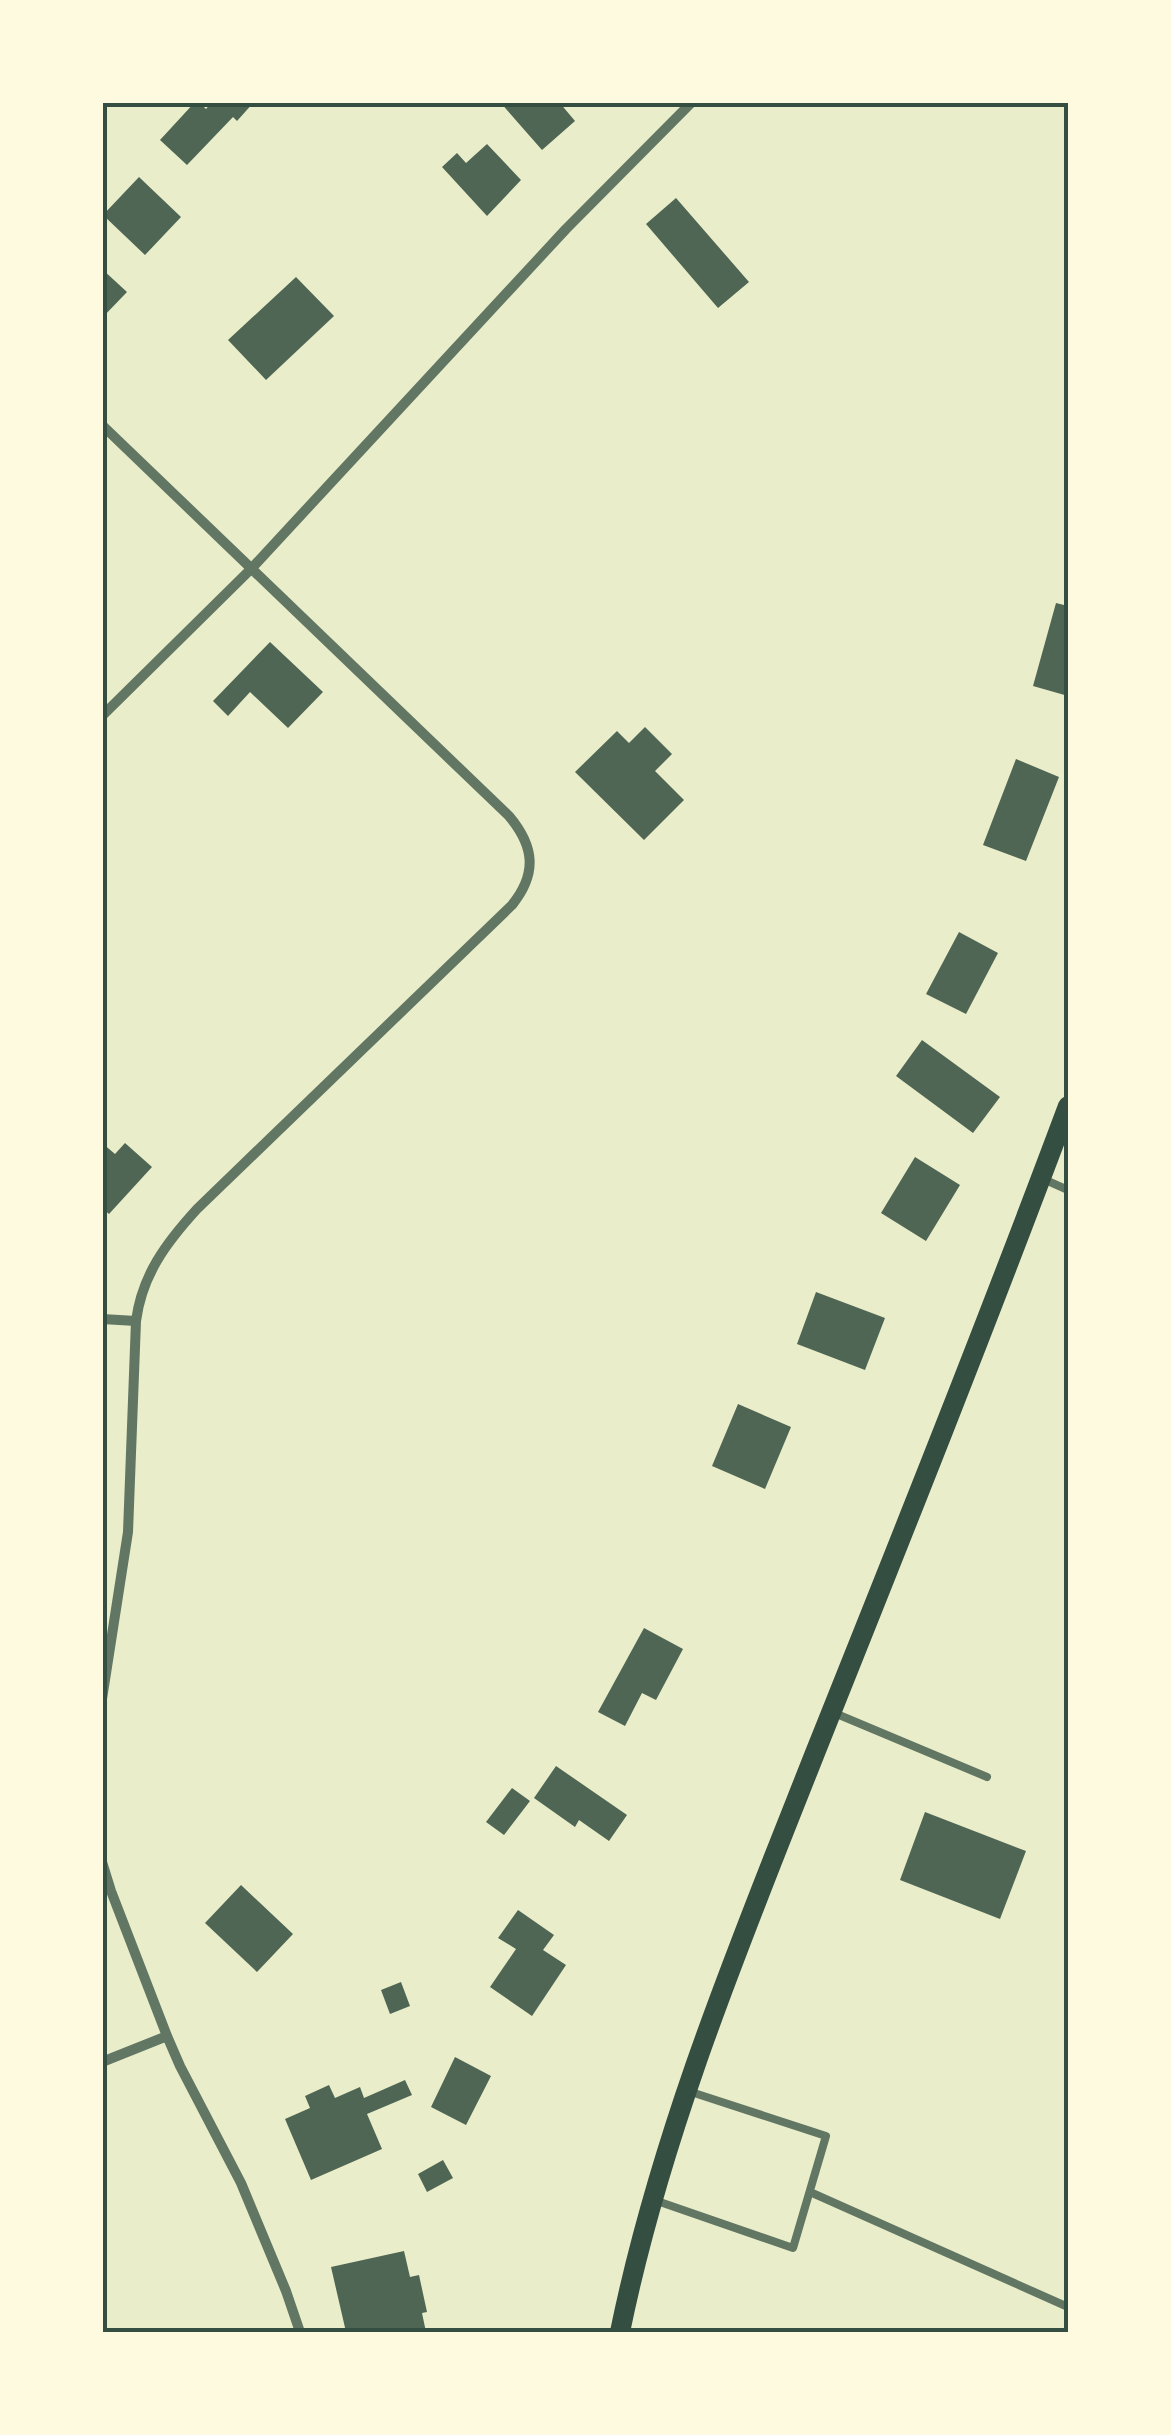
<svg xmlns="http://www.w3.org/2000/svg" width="1171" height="2435" font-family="'Fira Sans Condensed',sans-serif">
<rect width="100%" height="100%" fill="#e9edc9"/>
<path fill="#4f6655" d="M195,102h4l7,7 6,-7h42l-17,19 -4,-4 -46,48 -27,-25z
M500,102h59l16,19 -33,29z
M487,144l34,36 -34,36 -45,-49 15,-14 9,10z
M139,177l42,40 -36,38 -42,-40z
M676,198l73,84 -31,26 -72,-84z
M102,269l25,23 -25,26z
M296,277l38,39 -68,64 -38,-40z
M1056,603l12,3v90l-35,-10z
M270,642l53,50 -35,36 -38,-36 -22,24 -15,-15z
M645,727l27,27 -17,17 29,29 -40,40 -69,-68 42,-41 12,12z
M1016,759l43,18 -33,84 -43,-16z
M959,932l39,21 -32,61 -40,-20z
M922,1040l78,57 -27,36 -77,-57z
M102,1143l13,11 10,-11 27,24 -43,47 -7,-6z
M915,1157l45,28 -34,56 -45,-28z
M816,1292l69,26 -20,52 -68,-26z
M738,1404l53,23 -26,62 -53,-23z
M644,1628l39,21 -27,51 -14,-7 -17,33 -27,-14z
M556,1766l71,49 -18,26 -30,-21 -4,7 -41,-29z
M512,1788l18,13 -26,34 -18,-13z
M925,1812l101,39 -26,68 -100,-39z
M241,1885l52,49 -36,38 -52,-49z
M518,1910l36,25 -11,15 23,15 -34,51 -42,-29 26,-38 -18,-11z
M401,1982l9,24 -20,8 -9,-24z
M455,2057l36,19 -25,49 -35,-18z
M405,2080l7,15 -45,19 15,35 -71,31 -26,-61 25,-11 -5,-12 24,-11 6,13 25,-11 4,11z
M443,2160l10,18 -26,14 -9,-18z
M404,2251l6,26 9,-2 8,37 -5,1 4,19h-80l-15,-65z"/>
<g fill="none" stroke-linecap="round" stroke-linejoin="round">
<path stroke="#617663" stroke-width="8" d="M1041,1178l27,12
M832,1712l155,65
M810,2192l258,115
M657,2201l136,47 33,-112 -138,-45"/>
<path stroke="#617663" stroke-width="10" d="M102,425l407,391c26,31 28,58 3,89l-315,304c-31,34 -55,66 -61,112l-8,211 -26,167
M102,716l149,-147 315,-340 126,-127
M102,1319l34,2
M102,1862l9,29 56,145 13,30 61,117 45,108 14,41
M102,2062l65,-26"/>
<path stroke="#344e41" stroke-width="20" d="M620,2332c41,-200 120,-389 195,-579 86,-215 172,-430 253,-647"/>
</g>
<rect width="1171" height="2435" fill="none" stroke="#fefae0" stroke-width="210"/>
<rect x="105" y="105" width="961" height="2225" fill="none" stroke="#344e41" stroke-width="4"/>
</svg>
